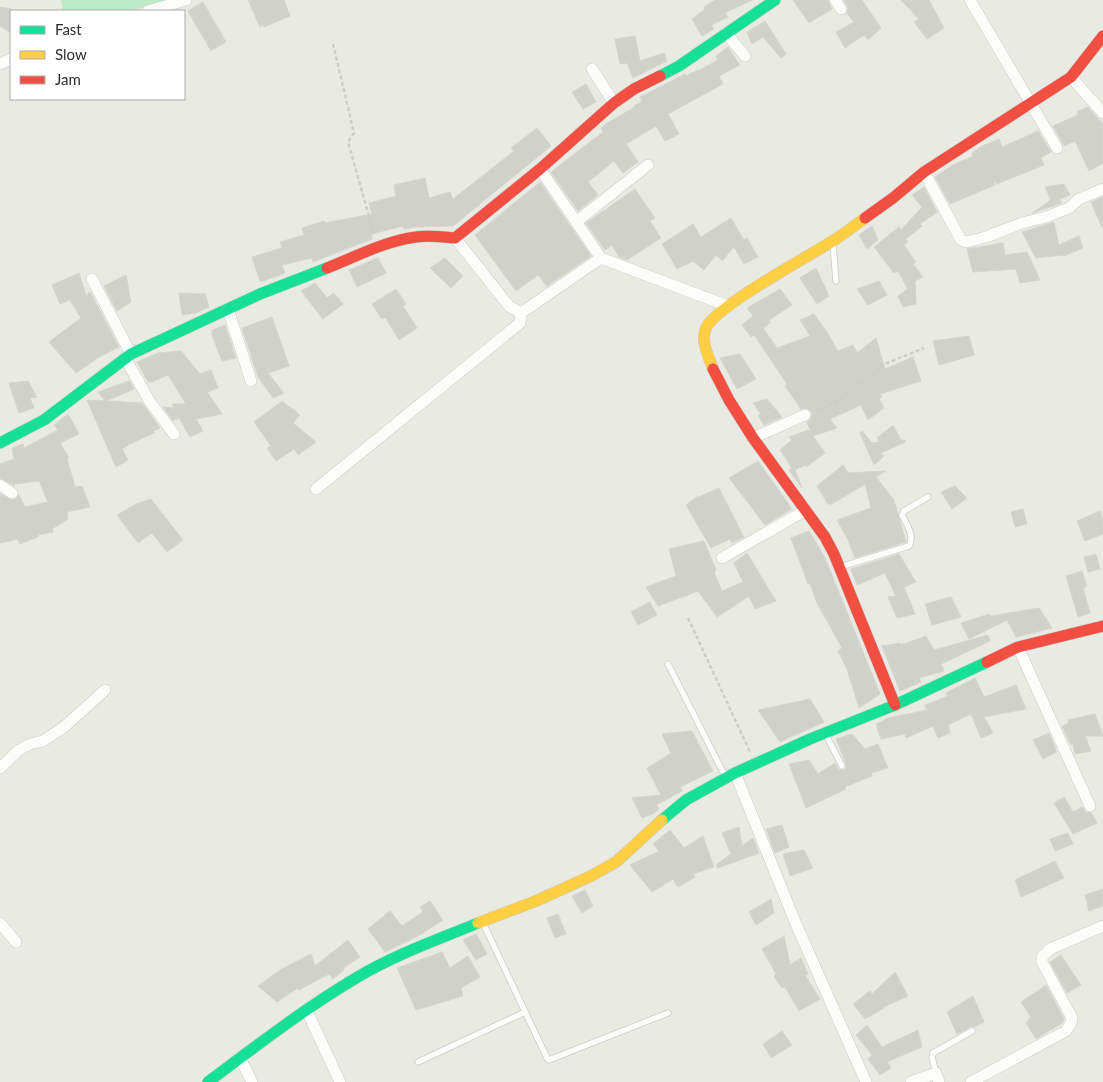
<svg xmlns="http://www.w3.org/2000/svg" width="1103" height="1082" font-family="Lato,sans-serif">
<rect width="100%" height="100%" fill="#e9ebe2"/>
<path fill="#bbebc4" d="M61,0h110l-43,11h-65z"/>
<path fill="#d0d1cb" stroke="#d4d6ce" d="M248,0h36l6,16 -26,11 -1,-2 -3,2z
M715,0h37l-27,13 3,4 -17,8 3,4 -12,7 -10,-17 13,-10 -1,-2z
M793,0h35l4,9 -23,14z
M844,0h18l19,28 -13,12 -4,-5 -19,13 -9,-16 18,-10 -7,-9 1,-5z
M901,0h28l15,28 -17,11 -13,-17 5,-3z
M203,2l23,40 -15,9 -23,-40z
M0,7l11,2v24l-11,-7z
M765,21l21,33 -5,4 -18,-21 -11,7 -5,-12z
M635,36l5,25 24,-8 3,8 -34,17 -6,-15 -7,1 -5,-25z
M728,47l12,18 -21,11 4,8 -55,30 11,20 -14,7 -9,-15 -30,18 12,18 -15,11 -9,-12 -26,21 10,13 -20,16 -27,-39 52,-40 -2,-4 6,-5 28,-16 -1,-1 8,-5 -2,-4 45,-23 1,2 12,-6v1l20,-11 -2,-4z
M586,84l10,18 -13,7 -11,-17z
M1088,107l15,17v39l-14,8 -14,-30 -11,5 -11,-20 25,-11 -1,-3z
M537,128l14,18 -98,80 -38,1 -11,2 -1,-3 -31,8v5l-59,23 -1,-4 -30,7 3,8 -25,9 -8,-25 30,-9 -2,-6 24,-7 -2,-7 22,-7 1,2 47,-9 -3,-11 27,-7 -2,-11 31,-7 4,20 21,-6 3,7 61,-48 -3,-3z
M1038,131l13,21 -10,6 3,7 -47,19 -3,-6 1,7 -45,19 -15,-27 16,-11 22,-10 -1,-3 10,-7 17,-7 3,8z
M540,182l51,74 -44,30 -9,-11 -22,16 -41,-56z
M1064,184l6,11 -11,4 3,4 -30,10 19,-13 -6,-13z
M924,187l13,25 -17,12 2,2 -16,13 2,3 -4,3 12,17 -3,2 10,13 -8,4 1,23 -13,3 -5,-11 10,-7 -10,-18 -4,2 -20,-26 25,-20 2,3 21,-23 -10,-12z
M635,189l20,29 -5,3 11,17 -34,22 -8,-3 -7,-12 -7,5 -19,-27z
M1103,197v33l-12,-28z
M731,218l13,22 3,-2 11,19 -14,7 -10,-17 -12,14 -6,-6 -12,15 -11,-9 -16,8 -15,-25 31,-20 8,13z
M1054,222l5,23 20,-9 4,12 -19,8 -1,-1 -27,3 -14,-26z
M872,226l6,14 -11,9 -8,-14z
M1003,243l2,12 22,-3 13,28 -20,3 -4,-14 -43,3 -6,-23z
M378,258l8,15 -29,14 -8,-17z
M445,258l18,18 -12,12 -21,-20z
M816,268l13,28 -12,8 -17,-26z
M79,273l7,22 4,-3 29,55 -20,10 -23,16 -27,-31 32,-24 -11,-18 -10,4 -8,-19z
M126,275l5,27 -14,9 -13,-25z
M879,281l8,14 -19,10 -11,-16z
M315,283l12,15 7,-5 9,11 -20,15 -22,-28z
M396,289l10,15 -3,2 14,22 -18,12 -14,-23 -3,2 -10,-15z
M780,289l12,16 -23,15 2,2 -8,6 14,20 33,-12 -10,-16 14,-6 13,18 11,19 15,-6 4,8 19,-15 9,31 28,-12 8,24 -41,13 2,3 -3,2 5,9 -16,12 -7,-15 -31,14 7,9 -24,8 12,17 -19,14 -1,-2 -10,5 7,18 -13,-18 3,-2 -12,-18 12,-10 -3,-3 19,-7 3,3 -4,-11 4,-3 1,-7 -6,-4 -5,1 -16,-23 2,-2 -33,-49 -3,2 -9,-12 11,-9 -6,-8z
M179,293l26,1 4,13 -13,6 -14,2z
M272,317l17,49 -21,7 16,20 -11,5 -15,-21 -16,-49z
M225,325l11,33 -14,3 -10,-26v-5z
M969,336l5,19 -35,10 -6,-24z
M181,351l19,23 11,-4 7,18 -11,4 15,22 -26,5 7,12 -13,6 -11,-19 -6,3 -10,-14 11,1 -2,-4h14l-18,-29 -16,7h-4l-11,-20 21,-9z
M740,354l16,25 -19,10 -17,-31z
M28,381l9,16 -7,1 4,10 -15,5 -10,-30z
M129,381l5,8 -28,12 36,2 18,25 -7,3 1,2 -24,11 -8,5 6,11 -12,7 -29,-67 18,1 -7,-9z
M767,399l15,18 -18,8 -6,-10 3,-1 -8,-11z
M282,401l18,14 -7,8 23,19 -18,13 -4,-6 -18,12 -9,-13 4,-2 -17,-24z
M68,414l11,20 -19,9 9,15 -2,1 8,28 7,-1 8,21 -23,5 1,7 -16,10 1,3 -15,3v2l-18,7 -2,-5 -18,4v-49l12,6 4,-1 3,-4 6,12 23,-5 -9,-21 -25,3 1,2 -15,-8v-14l14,-5 -2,-11 11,-4 1,4 34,-18 -4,-5z
M893,425l8,15h4v2l-24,11 3,3 -10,9 -14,-32 2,-2 10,12 8,-1 -3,-4z
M758,461l34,48 -27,16 -36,-47z
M843,465l5,8 38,-2 -10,6 18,23 12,42 -51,16 -7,-18 -11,-20 34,-12 -6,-24 -33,20h-4l-11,-18z
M955,486l12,12 -15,11 -11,-17z
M719,488l25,49 -12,6 -2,-4 -19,9 -25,-43 12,-9 1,1z
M151,499l32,41 -16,12 -15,-19 -14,10 -21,-28 19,-11z
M1023,509l4,15 -12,3 -4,-15z
M1100,511l3,9v14l-18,7 -8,-20z
M809,531l16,27 55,136 -21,14 -12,-39 -9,-18 4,-3 -25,-45 -7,-20 -2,1 -17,-46z
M704,541l12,29 -2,2 8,19 21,-9 -9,-19 13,-10 29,48 -21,8 -6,-13 -32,21 -19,-26 -40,15 -12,-19 30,-11 -7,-27z
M899,554l17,28 -12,5 11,27 -18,4 -9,-21 8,-1 -11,-23 -28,12 -6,-16z
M1096,554l4,15 -12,3 -4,-15z
M1082,571l5,15 -4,2 7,25 -12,4 -12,-41z
M951,597l10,20 -29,8 -7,-21z
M650,602l7,13 -19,10 -7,-13z
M1039,608l13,20 -36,9 -9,-17 -38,19 -8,-16 28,-9 2,2z
M988,635l2,6 -49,23 3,7 -25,7 2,4 -21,9 -18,-45 18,-3 1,2 25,-9 8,14z
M975,678l9,19 32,-12 10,24 -42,8 9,16 -12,5 -10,-24 -23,11 2,8 -12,5 -5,-12 -27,12 -1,-4 -24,5 -5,-15 13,-6 38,-8 -2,-5 23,-9 -2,-3z
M810,699l14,23 -44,20 -22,-32z
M1095,714l8,22h-18l6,15 -16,3 -2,-10 -2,1 -9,-19 7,-3 -1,-3z
M692,731l21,40 -33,16 2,4 -26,14 3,4 -6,5 -11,4 -10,-20 29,-3 -14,-27 24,-15 -9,-19z
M1049,733l8,19 -14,7 -10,-19z
M852,734l13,15 13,-5 10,24 -17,5 1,3 -27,11 1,2 -40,19 -17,-44 20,-4 9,14 17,-11 4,7h5l2,-2v-4l-10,-25z
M1064,797l9,15 9,-5 4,5 5,1 6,10 -24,11 -19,-31z
M782,825l7,22 -14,6 -9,-24z
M739,827l3,19 11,-8 6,15 -41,15 -2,-3 15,-11 -9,-21z
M670,830l14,18 19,-12 11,31 -21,7 2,3 -17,10 -5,-8 -21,13 -22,-27 29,-14 -6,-7z
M1068,833l5,11 -18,7 -5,-12z
M804,850l9,18 -23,8 -7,-22z
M1055,861l9,17 -43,19 -6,-17z
M1103,889v17l-14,5 -4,-16z
M585,890l8,16 -11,7 -10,-17z
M771,899l3,14 -18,12 -7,-13z
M430,901l13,19 -25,16 -33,16 -17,-23 22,-18 12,15 21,-14 -3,-5z
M558,914l8,20 -11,4 -8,-20z
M476,934l11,20 -11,6 -13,-20z
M784,936l6,29 11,-7 7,16 -3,1 15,24 -21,12 -14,-24 -3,1 -8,-12 2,-2 -14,-25z
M348,940l12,17 -17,11 1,2 -11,9 -4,-5 -30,16 -1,-2 -21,14 -19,-16 22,-16 31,-16 4,12z
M442,952l8,16 18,-12 12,21 -19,11 2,8 -47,14 -19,-42z
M1061,955l20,30 -14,8 -17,-31z
M895,972l13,24 -25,11 1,1 -19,11 -12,-15 17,-13 2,3z
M1046,985l18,34 -2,4 -26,16 -10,-16 5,-6 -10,-15z
M973,996l11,26 -10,5h-4l-13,7 -10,-22z
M867,1025l15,22 36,-17 4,17 -35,15 4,6 -11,7 -12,-16 4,-4 -16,-20z
M782,1031l10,14 -21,13 -8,-14z"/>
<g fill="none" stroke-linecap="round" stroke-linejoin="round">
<g stroke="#c9c8c8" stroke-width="7">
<path id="lane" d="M833,244l3,37
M840,567l69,-21c6,-10 -2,-21 -7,-31l2,-4 24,-14
M668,664l57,112
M826,735l16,31
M483,923l64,135 2,2 119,-47
M418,1062l107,-50
M936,1073l-4,-16 1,-4 39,-22"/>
</g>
<g stroke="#c9c8c8" stroke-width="12">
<path id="street" d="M835,0l6,9
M970,0l87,148
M148,11l38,-11
M726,33l19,23
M0,64l11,-5
M592,69l22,34
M1071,77l32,36
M540,169l61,89
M924,172l37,68 5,2 20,-5 36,-14 24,-6 23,-9 10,-9 24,-10
M576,222l72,-57
M455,238l54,68 12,7 80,-55 127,48
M92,279l39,75
M228,309l23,72
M125,358l25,44 24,32
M753,438l52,-23
M0,485l12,8
M316,489l204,-166 1,-10
M722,558l84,-48
M1018,647l72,159
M0,768l19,-18 11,-6 13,-3 21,-14 41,-37
M735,773l61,151 70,158
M0,923l16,19
M307,1011l33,71
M240,1058l12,24
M911,1082l25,-9 3,9
M971,1082l95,-51 5,-8 1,-5 -30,-56v-5l8,-8 53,-23"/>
</g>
<g stroke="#c9c8c8" stroke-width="12">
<path id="fast" d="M660,76l19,-10 96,-66
M0,443l44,-23 87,-66 129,-60 67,-26
M662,820l24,-20 49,-27 75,-34 85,-34 92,-43
M208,1082c48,-36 96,-73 148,-104 38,-23 81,-38 122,-55"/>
</g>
<g stroke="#c9c8c8" stroke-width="12">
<path id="slow" d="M713,369c-4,-12 -13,-28 -7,-41 9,-21 101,-71 125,-86 12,-7 23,-16 34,-24
M478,923l58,-22 55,-25 25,-14 46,-42"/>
</g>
<g stroke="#c9c8c8" stroke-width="12">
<path id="jam" d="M865,218l28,-20 31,-26 147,-95 32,-41
M327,268c28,-11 58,-27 89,-31 13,-2 26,0 39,1l85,-69 74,-66 20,-14 26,-13
M713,369l16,31 24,38 72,99 9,17 61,151
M987,662l31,-15 85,-21"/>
</g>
<path stroke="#cccdcb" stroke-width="2.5" stroke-dasharray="4 2.5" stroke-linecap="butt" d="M333,44l21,89 -6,9 26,92
M816,411l22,-11 49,-37 37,-15
M688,618l62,134"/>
<use href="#lane" stroke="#fcfcfb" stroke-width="5.5"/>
<use href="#street" stroke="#fcfcfb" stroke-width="11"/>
<use href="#fast" stroke="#16e098" stroke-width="11"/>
<use href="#slow" stroke="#ffcf43" stroke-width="11"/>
<use href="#jam" stroke="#f24e42" stroke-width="11"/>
</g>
<rect x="10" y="10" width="175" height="90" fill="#ffffff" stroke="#ababab"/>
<rect x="20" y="26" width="25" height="8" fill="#16e098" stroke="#ababab"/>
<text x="55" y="35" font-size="15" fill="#2d2d2d">Fast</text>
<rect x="20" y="51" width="25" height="8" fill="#ffcf43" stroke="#ababab"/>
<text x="55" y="60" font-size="15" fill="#2d2d2d">Slow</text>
<rect x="20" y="76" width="25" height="8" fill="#f24e42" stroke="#ababab"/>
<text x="55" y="85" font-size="15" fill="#2d2d2d">Jam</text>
</svg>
